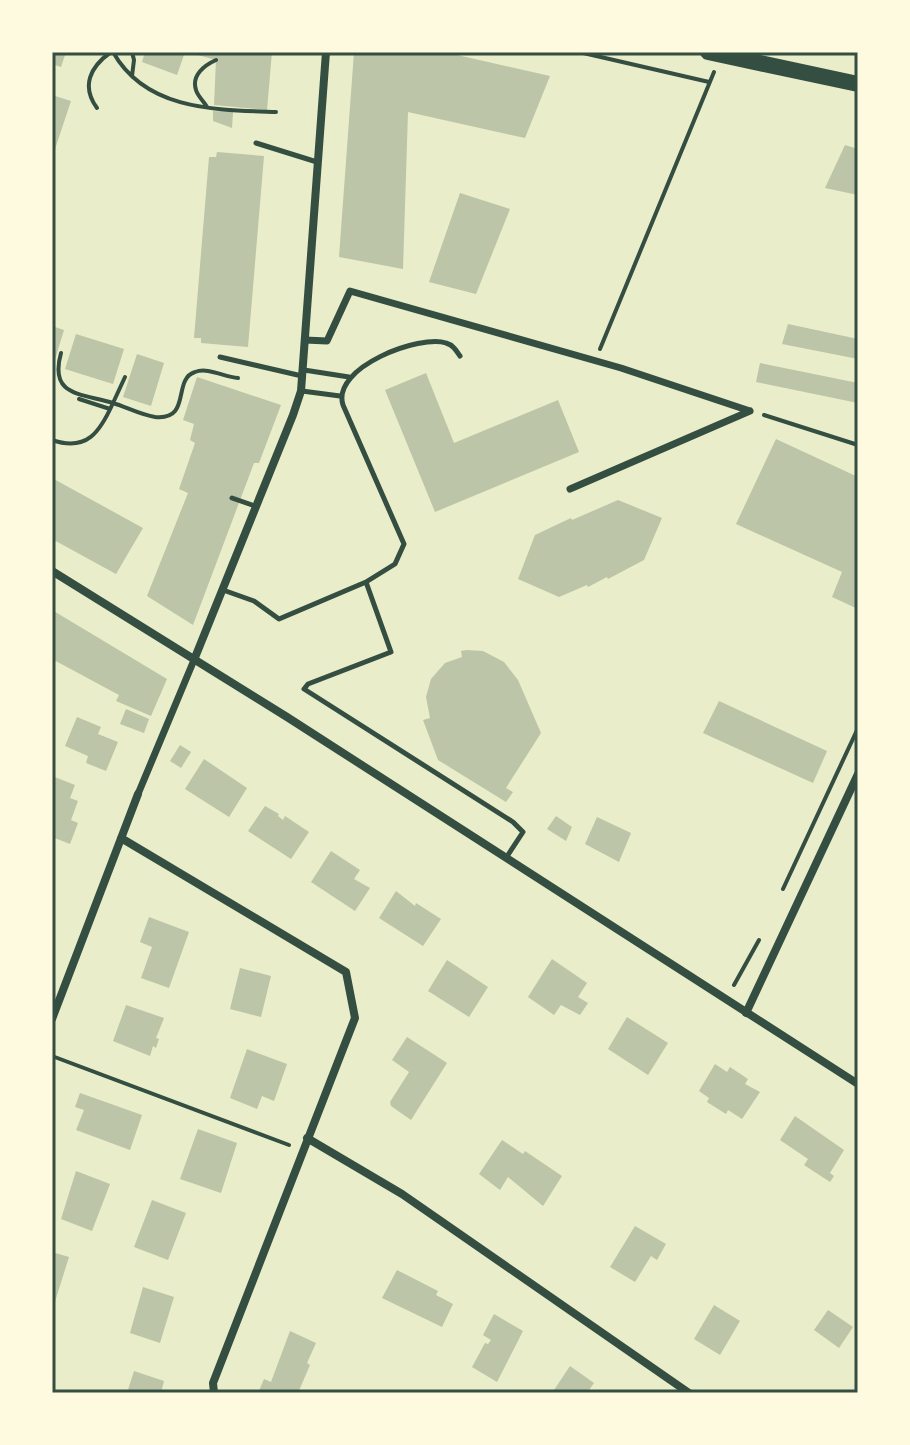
<svg xmlns="http://www.w3.org/2000/svg" width="910" height="1445" font-family="'Source Serif 4',serif">
<rect width="100%" height="100%" fill="#e9edc9"/>
<path fill="#bcc5a7" d="M52,52h14l-5,15 -9,-3z
M145,52h40l-8,23 -35,-13z
M187,52h85l-5,58 -53,-5 2,-45z
M354,52h90l106,24 -25,62 -117,-26 -5,157 -64,-12z
M52,95l19,6 -16,48 -3,-1z
M213,111l20,1 -1,16 -19,-7z
M845,145l13,4v46l-33,-7z
M217,152l47,4 -16,191 -47,-4v-5h-7l15,-181h7z
M460,193l50,16 -34,85 -47,-12z
M788,324l70,15v20l-76,-15z
M52,326l12,4 -11,36h-1z
M76,334l48,15 -11,35 -48,-15z
M137,354l27,9 -13,43 -28,-9z
M760,363l98,20v20l-102,-21z
M426,373l28,70 104,-43 21,52 -144,60 -50,-122z
M197,377l84,28 -22,58h-5l-61,162 -46,-29 41,-103 -9,-4 16,-46 -5,-3 4,-16 -11,-4z
M776,439l82,38v132l-26,-12 10,-25 -106,-48z
M52,478l91,50 -27,46 -64,-35z
M618,500l44,18 -18,42 -36,19 -1,-2 -19,10 -1,-2 -28,12 -41,-18 17,-44 36,-17 1,2z
M52,610l115,69 -16,37 -35,-15 3,-6 -67,-36z
M467,650l16,1 21,11 14,18 23,53 -35,55 7,4 -7,10 -68,-42 -15,-40 7,-2 -4,-21 5,-18 14,-16 17,-6 -1,-6z
M719,701l108,50 -14,32 -110,-50z
M126,709l23,10 -5,14 -24,-9z
M77,717l24,10 -3,7 20,8 -12,29 -20,-8 2,-7 -23,-10z
M180,745l11,7 -10,16 -11,-7z
M204,759l43,29 -18,29 -44,-28z
M52,776l23,9 -5,13 8,3 -7,19 7,3 -8,21 -18,-7z
M265,806l14,8 -1,2 5,4 2,-4 24,16 -18,27 -43,-28z
M556,816l16,11 -6,14 -19,-12z
M597,817l34,16 -12,29 -34,-18z
M331,851l29,19 -6,9 16,9 -15,23 -44,-29z
M396,891l19,15 1,-3 25,16 -18,27 -44,-28z
M149,917l40,15 -20,56 -28,-10 11,-31 -12,-5z
M552,959l35,24 -9,14 10,6 -8,12 -19,-10 -7,10 -26,-18z
M447,960l41,27 -19,30 -41,-26z
M240,968l31,8 -10,41 -31,-8z
M126,1005l38,13 -8,20 3,1 -3,9 -3,-2 -3,10 -37,-15z
M627,1017l41,26 -20,32 -40,-26z
M407,1037l40,26 -36,57 -20,-14 -1,-4 19,-30 -17,-12z
M247,1049l40,15 -13,37 -12,-5 -5,13 -27,-11z
M715,1064l12,8 3,-5 18,12 -3,5 15,8 -18,27 -14,-9 -2,4 -19,-12 2,-4 -10,-7z
M80,1093l62,22 -12,35 -54,-20 8,-20 -9,-3z
M795,1116l49,34 -14,23 4,3 -4,6 -26,-17 4,-6 -28,-19z
M198,1129l39,14 -16,50 -41,-14z
M502,1140l21,14 2,-3 37,25 -19,30 -35,-29 -8,13 -21,-16z
M76,1171l34,13 -18,47 -31,-12z
M152,1200l34,13 -18,47 -34,-13z
M635,1226l31,18 -9,16 -6,-4 -16,26 -25,-15z
M52,1252l17,5 -16,51h-1z
M397,1270l41,21 -2,4 17,9 -11,23 -60,-29z
M143,1287l31,10 -14,46 -30,-10z
M714,1305l26,16 -20,34 -26,-16z
M828,1310l25,17 -14,21 -25,-18z
M494,1314l29,17 -26,51 -25,-15 13,-24 3,1 3,-4 -8,-5z
M290,1331l26,12 -9,20 3,2 -12,28h-40l6,-14 7,3z
M570,1366l24,17 -7,10h-35z
M134,1371l30,10 -3,12h-34z"/>
<g fill="none" stroke-linecap="round" stroke-linejoin="round">
<path stroke="#344e41" stroke-width="4" d="M113,52c33,59 104,58 163,60
M132,52l2,8 -2,16
M579,52l130,30
M207,107c-3,-6 -9,-10 -11,-17 -5,-15 9,-25 20,-30
M97,108c-16,-22 -7,-41 14,-56
M600,349l114,-277
M61,353c-12,43 19,40 52,50l12,-26
M79,399l31,10
M764,415l94,30
M52,440c35,12 48,-8 61,-37 13,4 28,12 42,14 37,4 17,-38 40,-45 13,-5 29,5 43,6
M783,889l75,-161
M734,985l25,-45
M52,1056l237,89"/>
<path stroke="#344e41" stroke-width="5" d="M256,143l61,19
M220,357l82,19
M304,370l45,7
M302,391l38,5
M232,498l23,8
M366,582l29,-18 9,-20 -61,-139c-12,-38 78,-71 103,-62 7,2 10,7 14,13
M223,590l31,11 25,18 87,-37 25,70 -83,32 -4,5 209,133 10,10 -17,26"/>
<path stroke="#344e41" stroke-width="7" d="M305,340l22,1 23,-50 271,77 129,43
M570,489l180,-78
M138,794l56,-134"/>
<path stroke="#344e41" stroke-width="8" d="M52,571l235,146 571,367
M194,660l99,-245 8,-24 25,-339
M121,838l225,134 9,46 -142,365 1,10
M746,1013l112,-239
M52,1019l86,-225
M307,1138l95,56 287,199"/>
<path stroke="#344e41" stroke-width="16" d="M708,52l150,32"/>
</g>
<rect width="910" height="1445" fill="none" stroke="#fefae0" stroke-width="108"/>
<rect x="54" y="54" width="802" height="1337" fill="none" stroke="#344e41" stroke-width="3"/>
</svg>
